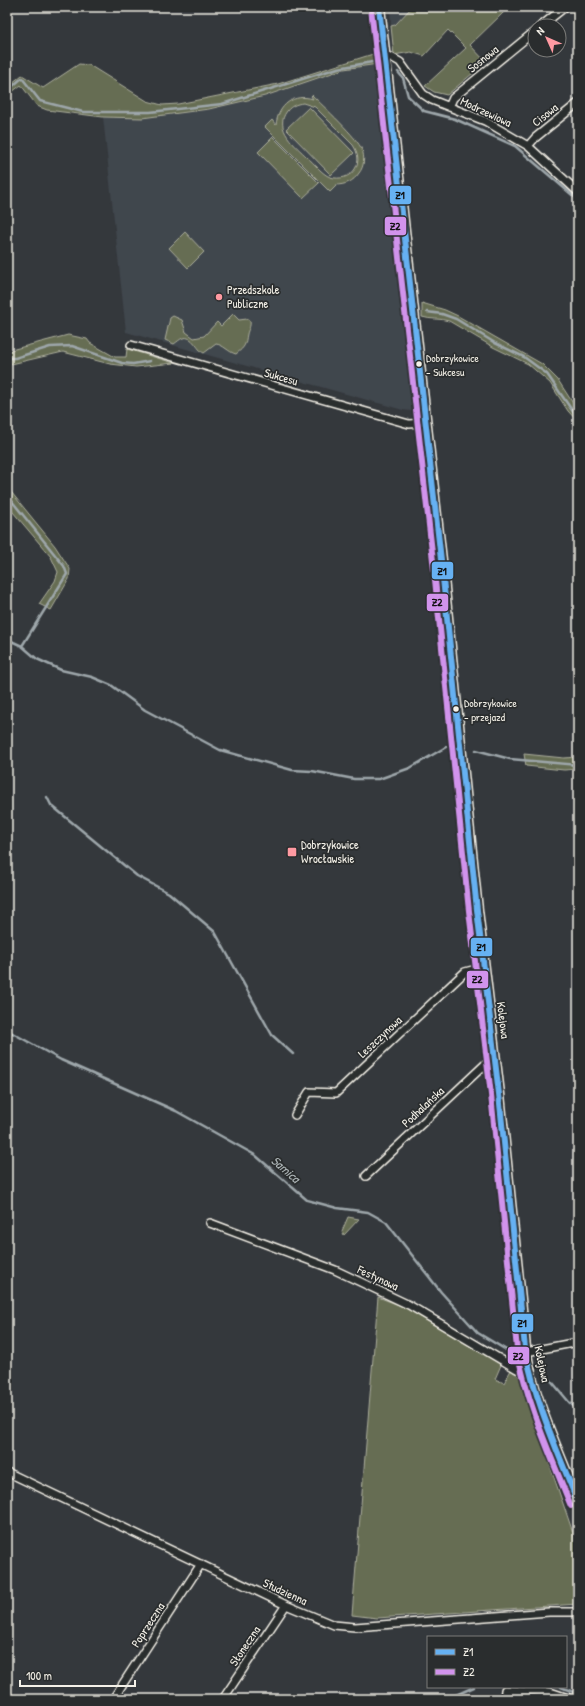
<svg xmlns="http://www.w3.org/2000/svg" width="585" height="1706" font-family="'Patrick Hand',sans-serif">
<rect width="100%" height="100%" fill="#34383c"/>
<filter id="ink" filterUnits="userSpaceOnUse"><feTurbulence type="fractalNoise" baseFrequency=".025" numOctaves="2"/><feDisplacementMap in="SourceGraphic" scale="8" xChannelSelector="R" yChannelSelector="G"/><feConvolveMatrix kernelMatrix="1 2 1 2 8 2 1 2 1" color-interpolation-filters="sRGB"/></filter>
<g filter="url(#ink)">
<path fill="#40464d" d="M390,7h22l-17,18 -4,1z
M378,64l40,348 -15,-2 -277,-78 -23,-215 39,1 67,-9 56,-13 79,-27z"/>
<path fill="#666d53" stroke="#adaf9e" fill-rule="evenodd" d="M412,7h87l5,5 -34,33 16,17 -39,33 -13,-3 -9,-6 41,-38 -18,-18 -24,26 -13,-4 -17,3 -3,-29 4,-1z
M373,54l5,10 -34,5 -79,27 -56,13 -67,9 -39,-1 -56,-7 -10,-4 -16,-21 -14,11v-9l15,-12 21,13 36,-24 10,1 58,36 15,4 16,-1 100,-20z
M312,95c11,11 46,43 50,55 3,7 2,17 -3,23 -6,9 -14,12 -24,12l1,1 -6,6 -65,-65 7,-7 4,5c2,-20 18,-32 37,-26l-2,-3zM303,103l12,4 38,38c5,8 7,16 2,24 -5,8 -15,11 -25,8 -8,-3 -16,-14 -23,-20 -11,-11 -34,-28 -20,-46 4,-5 9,-7 16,-8z
M309,107l45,46 -23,22 -45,-46z
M273,137l46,46 -16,15 -45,-46z
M185,232l19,20 -16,16 -19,-20z
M422,303l23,7 13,6 84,48 16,16 20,31v11l-10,-11 -18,-28 -22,-19 -35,-17 -44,-26c-9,-3 -18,-1 -27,-4z
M233,314l6,6 8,-1 3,2c1,6 -2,8 -3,13 -2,11 -1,12 -11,20 -8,-2 -12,-9 -20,-10l-12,9c-7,-3 -11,-18 -21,-15 -3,1 -6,4 -9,6l-9,-4 5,-22 3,-2 9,4 4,12 8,6 10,-2 13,-14 4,4z
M68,335l19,4 3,4 25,14h11l1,-8 47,14 -38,4 -26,-3 -47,-12 -56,13v-14z
M7,487l48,59 15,23 -1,10 -18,31 -12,-6 16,-23 3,-9 -7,-15 -44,-52z
M524,754l40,4 14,-1v12l-14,1 -38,-4z
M348,1217l11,2 -15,16 -2,-4z
M378,1297l26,10 97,58 -6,14 9,4 7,-13 8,6 59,171v57l-201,14 -25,-3z"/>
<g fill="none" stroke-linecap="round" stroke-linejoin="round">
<path stroke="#9ea7ab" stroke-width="2.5" d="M398,72l5,6 5,18 16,15 31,8 60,27 63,54
M7,91l15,-13 18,23 43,11h67l72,-8 116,-36 40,-7
M427,312l15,2 14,5 39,24 29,14 23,17 31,45
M7,358h8l35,-11 22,-1 50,17 11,1 17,-3
M7,495l57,71 3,8 -45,72
M7,639l15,7 15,13 24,11 31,7 19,8 34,25 75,40 72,20 20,1 42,8h25l31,-11 36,-21
M476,750l34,9 68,6
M47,797l4,8 86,71 32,17 46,39 57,103 21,19
M7,1030l54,30 115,51 79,44 52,45 30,8 31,4 18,10 55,70 37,41 40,24
M538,1365l31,37 9,8
M561,1687l17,7
M447,1699l27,-12"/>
<g stroke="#f4f1e8" stroke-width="10">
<path id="street" d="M541,26l24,-19
M384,57h7l9,5 23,32 9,6 53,21 43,25 50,46
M449,107l4,-9 82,-67
M528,146l7,-8 43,-35
M131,345l278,79 16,-1
M295,1115l14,-23 27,1 129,-121 19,-5
M366,1176l129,-121
M210,1223l125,47 74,35 108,64 11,-1
M526,1352l52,-10
M7,1472l279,133 48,20 21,2 194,-15h29
M113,1699l88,-135
M223,1699l63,-94
M504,1699l1,-9 45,2 21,7"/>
</g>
<g stroke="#f4f1e8" stroke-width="13">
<path id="secondary" d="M379,7l63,562 35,341 22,184 26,254c8,54 34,104 53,155"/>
</g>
<use href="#street" stroke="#2a2d2e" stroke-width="7"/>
<use href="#secondary" stroke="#2a2d2e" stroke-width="10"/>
<g stroke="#2a2d2e" stroke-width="9">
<path id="bus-1" d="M379,7l63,562 35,341 22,184 26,254c10,54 33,104 53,155"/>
</g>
<g stroke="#2a2d2e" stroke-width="9">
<path id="bus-2" d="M371,8l63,562 35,341 22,184 26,254c10,55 33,105 54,157"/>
</g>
<use href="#bus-1" stroke="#66b1f2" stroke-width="6"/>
<use href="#bus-2" stroke="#d193ec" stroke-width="6"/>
</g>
</g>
<g fill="#ff9aa2" stroke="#2a2d2e" stroke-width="1.5">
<circle cx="219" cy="297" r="4"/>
<rect x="287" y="847" width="10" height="10" rx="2"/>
</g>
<g fill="#f4f1e8" stroke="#2a2d2e" stroke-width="1.5">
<circle cx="419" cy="364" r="3.5"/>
<circle cx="456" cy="709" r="3.5"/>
</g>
<g text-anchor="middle" stroke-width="3.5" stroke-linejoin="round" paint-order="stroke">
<g font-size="11" fill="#f4f1e8" stroke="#2a2d2e" text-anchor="start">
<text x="426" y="362">Dobrzykowice<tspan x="426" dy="14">– Sukcesu</tspan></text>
<text x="464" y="707">Dobrzykowice<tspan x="464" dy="14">– przejazd</tspan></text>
</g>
<g font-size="12" fill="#f4f1e8" stroke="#2a2d2e">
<text transform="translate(483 59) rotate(-39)" y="4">Sosnowa</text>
<text transform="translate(486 112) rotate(25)" y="4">Modrzewiowa</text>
<text transform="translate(545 115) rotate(-39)" y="4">Cisowa</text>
<text transform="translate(281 377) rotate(16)" y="4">Sukcesu</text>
<text transform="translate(503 1020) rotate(83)" y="4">Kolejowa</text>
<text transform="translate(380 1037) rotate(-43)" y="4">Leszczynowa</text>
<text transform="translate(423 1107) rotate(-43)" y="4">Podhalańska</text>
<text transform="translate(378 1278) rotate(25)" y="4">Festynowa</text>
<text transform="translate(542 1364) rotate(78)" y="4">Kolejowa</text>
<text transform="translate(285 1592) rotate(25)" y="4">Studzienna</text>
<text transform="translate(148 1625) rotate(-57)" y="4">Poprzeczna</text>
<text transform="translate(245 1646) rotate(-56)" y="4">Słoneczna</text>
</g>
<g font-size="12" fill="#f4f1e8" stroke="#2a2d2e" text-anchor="start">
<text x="227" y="294">Przedszkole<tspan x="227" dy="14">Publiczne</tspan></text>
<text x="301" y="849">Dobrzykowice<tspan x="301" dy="14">Wrocławskie</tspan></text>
</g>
<g font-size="13" font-style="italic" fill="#acb4b6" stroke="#2a2d2e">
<text transform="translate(286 1169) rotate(41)" y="5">Samica</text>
</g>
</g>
<g stroke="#2a2d2e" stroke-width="1.5">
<rect x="389" y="185" width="23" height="20" rx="4" fill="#66b1f2"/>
<rect x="384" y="216" width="23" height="20" rx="4" fill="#d193ec"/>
<rect x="431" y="561" width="23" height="19" rx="4" fill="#66b1f2"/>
<rect x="426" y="593" width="23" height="19" rx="4" fill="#d193ec"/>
<rect x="470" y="937" width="23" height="20" rx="4" fill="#66b1f2"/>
<rect x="466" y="970" width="23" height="19" rx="4" fill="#d193ec"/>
<rect x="511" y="1313" width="23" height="20" rx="4" fill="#66b1f2"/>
<rect x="507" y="1346" width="23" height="19" rx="4" fill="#d193ec"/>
</g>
<g font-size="11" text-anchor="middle" font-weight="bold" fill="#111">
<text x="400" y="199">Z1</text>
<text x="395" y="230">Z2</text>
<text x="442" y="575">Z1</text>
<text x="437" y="606">Z2</text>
<text x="481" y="951">Z1</text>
<text x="477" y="983">Z2</text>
<text x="522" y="1327">Z1</text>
<text x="518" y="1360">Z2</text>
</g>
<rect width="585" height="1706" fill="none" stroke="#2a2d2e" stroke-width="24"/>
<rect x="12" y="12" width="561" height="1682" fill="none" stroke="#f4f1e8" stroke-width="1.5" filter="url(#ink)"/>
<rect x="427" y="1636" width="140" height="52" fill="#2a2d2e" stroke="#7b7b78"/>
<rect x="435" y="1649" width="20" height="6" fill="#66b1f2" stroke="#7b7b78"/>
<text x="463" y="1656" font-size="12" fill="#f4f1e8">Z1</text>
<rect x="435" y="1669" width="20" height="6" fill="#d193ec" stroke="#7b7b78"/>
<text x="463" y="1676" font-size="12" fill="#f4f1e8">Z2</text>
<g transform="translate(547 38) rotate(315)"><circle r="19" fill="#2a2d2e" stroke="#7b7b78"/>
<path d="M0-3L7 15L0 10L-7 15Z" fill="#ff9aa2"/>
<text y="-6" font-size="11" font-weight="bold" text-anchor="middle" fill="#f4f1e8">N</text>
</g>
<path d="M20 1680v6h115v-6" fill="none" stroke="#f4f1e8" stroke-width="2"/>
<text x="26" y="1680" font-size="12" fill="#f4f1e8" stroke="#2a2d2e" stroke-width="3" paint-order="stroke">100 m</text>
</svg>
